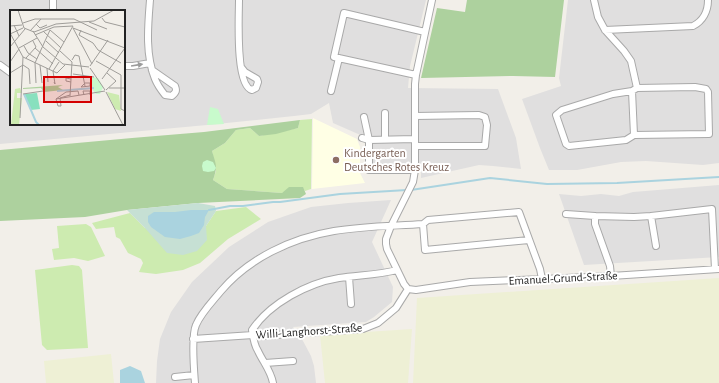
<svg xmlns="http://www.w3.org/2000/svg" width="719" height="383" font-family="'Alegreya Sans',sans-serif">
<rect width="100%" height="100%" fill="#f2efe9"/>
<path fill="#e0dfdf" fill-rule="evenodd" d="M0,0h426l-16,66 -2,22 90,1 18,49 5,31 -28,-3 -14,-1 -58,13v-11l-49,-1v-29h-7l-32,-14 -4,-20 -18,11 -17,2 -87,9 -207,19zM11,11h113v113h-113z
M568,0h151v163l-16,2 -57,-4 -25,1 -44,8h-28l-9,-22 -18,-49 39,-13 -2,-8z
M719,185v72l-135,8 -25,-71 22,2 20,-2 18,2 14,-4z
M391,200l-19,42 21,45 -1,15 -18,15 -8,5 -73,5 10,14 8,15 3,10 2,17h-160l1,-22 3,-22 11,-27 21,-30 37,-35 39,-25 43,-15 37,-4z"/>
<path fill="#ffffe5" d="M313,118l44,21 3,8v26l5,10 -53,6z"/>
<path fill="#eef0d5" d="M719,278v105h-306l4,-85z
M412,329l-4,54h-83l-5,-48z
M111,354l3,29h-68l-2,-22z"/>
<path fill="#cdebb0" d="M312,119l-1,70 -6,2 -3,-4 -20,6 -55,-4 -14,-9 3,-9 -4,-20 13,-8 11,-13 14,-2 9,8 39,-8 2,-8z
M246,207l15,12 -33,20 -28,24 -17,7 -27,4 -17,-2 4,-9 -2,-4 -13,-6 -8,-14 -4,-2 -2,-10 -18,2 -4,-6 38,-10 15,15 61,-2 10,-15z
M86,224l5,3 14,29 -17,5 -14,-3 -20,2 -2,-11 7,-1 -2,-22z
M72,265l7,1 3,4 6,78 -41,2 -5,-5 -7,-75z"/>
<path fill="#add19e" d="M467,0h97l-9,77 -42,-1 -92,2 16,-70 28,4z
M300,120l-2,8 -22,6 -17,2 -9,-8 -14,2 -11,13 -13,8c4,14 6,15 1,29l14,9 55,4 7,-6h14l3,7 -6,4 -102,5 -71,7 -42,7 -85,4v-71l132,-12 72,-6z"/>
<path fill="#c6e0d4" d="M198,203l17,3 1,5 -10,15 1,14 -10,11 -14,4 -16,-2 -22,-25 -18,-18z"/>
<path fill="#c8facc" d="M210,107l8,2 6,15 -17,1z
M207,160l6,2 3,6 -2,3 -6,1 -5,-1 -1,-5 1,-4z"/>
<path fill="#aad3df" d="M191,210h18l-4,7 -1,8 -5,8 -8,3 -11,3 -15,-2 -14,-10 -3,-5v-6l6,-4h21z
M130,366l11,5 4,12h-25v-13z"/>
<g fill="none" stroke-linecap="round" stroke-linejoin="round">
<path stroke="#aad3df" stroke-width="2" d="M411,190l79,-12 57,6 70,-1 102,-6
M209,210l21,-4h13l30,-4h7l60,-8 67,-4"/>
<g stroke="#a9a9a9" stroke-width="8">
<path id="minor" d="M53,0v11
M150,0c-2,25 -5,54 5,79 2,5 6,11 10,16l7,1c4,-4 5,-5 3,-10l-23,-16
M239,0c0,15 -4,86 13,90l4,-2 2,-6 -1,-3 -12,-7 -4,-5
M594,0l4,17 7,13 19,21 7,10 6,27 -5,3 2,44
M605,30l88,-4c10,-5 15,-15 15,-26
M0,65l11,8
M124,66h9l17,-3
M416,75l-82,-18 10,-44 81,19
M331,91l8,-33
M632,91l-19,3 -51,16 -6,5 10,29 3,2 57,-6 8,-5
M385,113v26
M415,116l64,-1 6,2 2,8 -2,21h-70
M364,117l5,23v30h46
M634,135l75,-1 -1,-42 -2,-3 -11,-2 -58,1
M362,138l7,2 46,-1
M566,214l29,2
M651,216l5,30
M423,224l2,26 104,-10
M611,276l-1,-10 -15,-42v-8l39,1 17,-1 61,-7 3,60
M349,277l2,27
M408,289l8,1 54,-8 141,-6 108,-7
M408,289l-4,-5 -17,-35 -1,-5v-5l5,-13 22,-44 2,-12v-86l1,-9 16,-75
M193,339l60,-4 9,1 101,-7 15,-6 18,-15 12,-19
M265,363l28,-2
M175,377l19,-2
M195,383c-1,-13 -4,-47 1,-58 5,-12 16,-23 25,-34 28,-33 71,-53 113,-60 29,-5 59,-5 89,-7l5,-4 91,-8 21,57 2,10
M273,383c-2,-12 -10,-21 -15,-32 -4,-6 -5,-14 -6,-21 18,-27 56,-47 87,-52 20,-3 39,-3 58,-8"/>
</g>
<use href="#minor" stroke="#fff" stroke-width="6"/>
</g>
<defs><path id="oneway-solid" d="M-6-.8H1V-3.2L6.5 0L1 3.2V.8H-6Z"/></defs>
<use fill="#9c9c9c" href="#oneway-solid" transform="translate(137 65) rotate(-9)"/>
<circle fill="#8d6e63" stroke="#fff" stroke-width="1.5" cx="336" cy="160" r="4"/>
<g text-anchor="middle" stroke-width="4" stroke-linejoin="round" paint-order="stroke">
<g font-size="12" fill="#785e54" stroke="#fff" text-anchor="start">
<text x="344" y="157">Kindergarten<tspan x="344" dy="14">Deutsches Rotes Kreuz</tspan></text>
</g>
<g font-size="12" fill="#222" stroke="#fff">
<text transform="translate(563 278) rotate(-3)" y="4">Emanuel-Grund-Straße</text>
<text transform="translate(309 331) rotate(-4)" y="4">Willi-Langhorst-Straße</text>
</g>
</g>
<g transform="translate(10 10)">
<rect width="115" height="115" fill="#f2efe9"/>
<path d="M10,78l2,5h-5v5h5l-3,27h-8l4,-36zM97,82l12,3 2,16 -6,-2z" fill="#cdebb0"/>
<path d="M53,75l-5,2 5,3 -19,2 -3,-4 -18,1v-1z" fill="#add19e"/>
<path d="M81,67l7,1 5,9 -3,7h-4l-4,-5z" fill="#c8facc"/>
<path d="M27,83l3,16 -9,1 -7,-16z" fill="#88e0be"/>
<path fill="none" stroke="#aad3df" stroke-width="2" d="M47,81l37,-3M14,84l12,28 3,3"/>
<path fill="none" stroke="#9f9d99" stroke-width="1" d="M8,0l6,18 10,4 22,-8 38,-3 20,-11M92,8l3,4 20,5M79,12l18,7M13,13l12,-4h39l23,11M26,14l4,4 7,-3M4,15l5,11M0,16l12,-1M63,18l52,20M63,18l19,36M71,20l-2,5 14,8 5,7 23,13M20,21l11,-12M23,21l10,16 20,17 26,3M33,21l18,17M0,23l13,24 34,16 8,-8M0,24l13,-6M25,25l19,-8 19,-1 -24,43M36,31l13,12M14,36l4,7 9,6M0,37l15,-18M9,38l18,-10M25,38l18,16M50,41l12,11 -2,34M16,48l10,-11 -3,-6M62,50l3,-5 4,1 6,30M86,51l25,14v34l4,2M0,52l9,-13M13,55l6,4 1,15M30,55l2,18M80,56l18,-26M37,58l1,14M80,58l15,22M0,63l13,-8M63,64l21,3M92,69l23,-31M44,72l1,2 -2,-13 6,-9M61,72l-5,-1v-3l5,1M26,73l-1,-20 15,-33 14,12M75,73l-4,4 9,-1v-3h-5M99,78h16M96,80l10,-9 -9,-8M96,82l17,33M13,84l20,-3M74,85l-1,-4h7v4M46,89l49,-8M46,89l10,-7 12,-1 1,4M46,89l2,7h3l-1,-8 10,-3M10,108l3,-61"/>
<path fill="#d40000" fill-opacity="0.15" stroke="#d40000" stroke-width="2" d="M34,67h47v25h-47z"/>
<rect width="115" height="115" fill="none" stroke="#222" stroke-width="2"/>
</g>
</svg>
